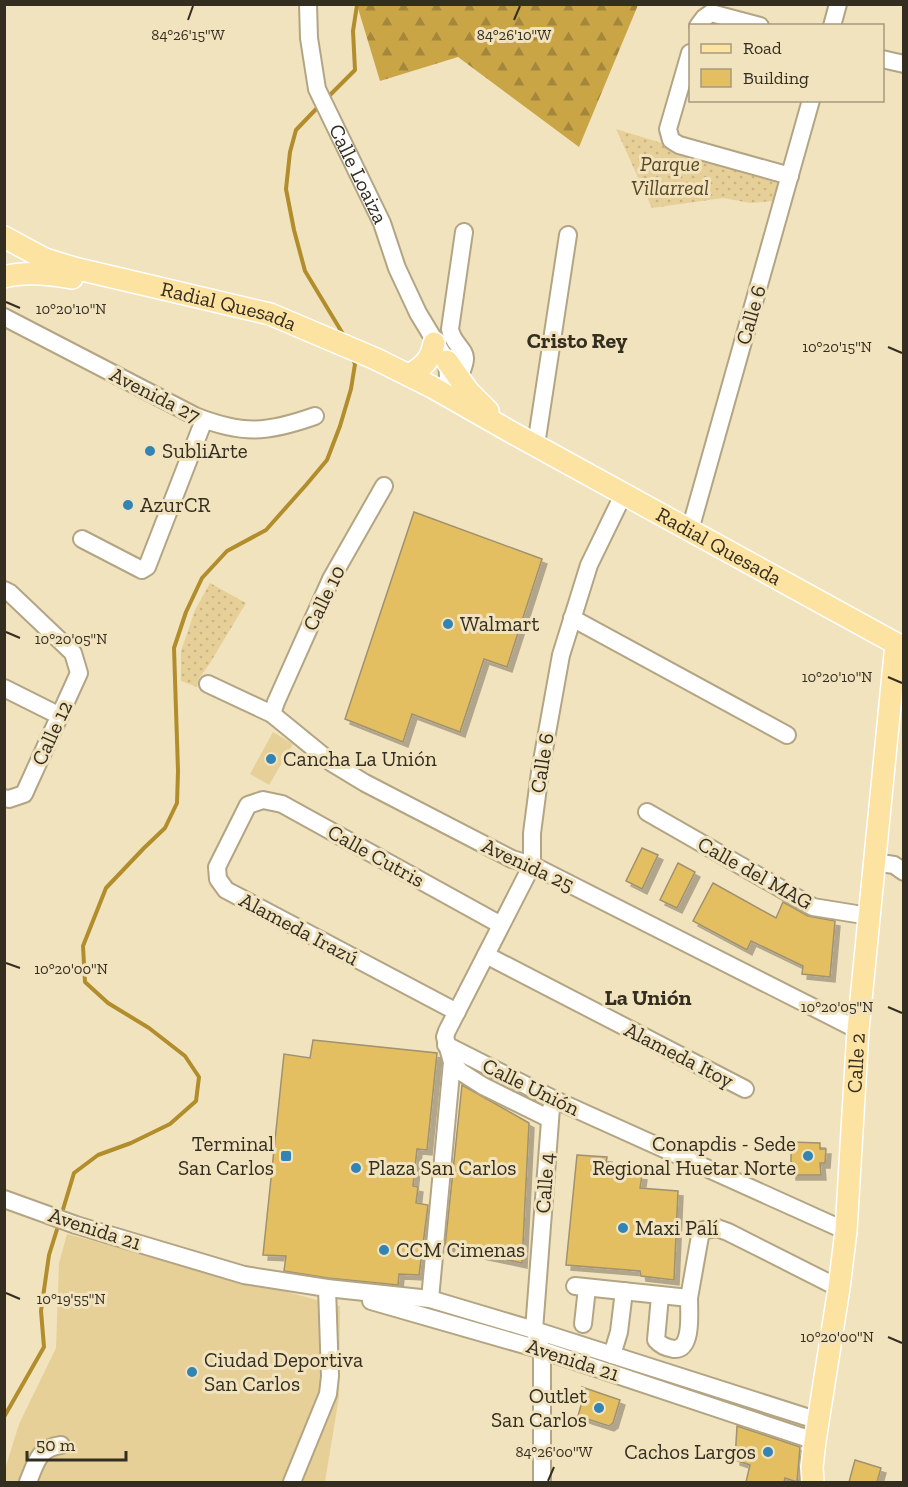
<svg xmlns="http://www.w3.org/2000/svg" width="908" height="1487" font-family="'Zilla Slab',serif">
<defs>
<pattern id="grass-dots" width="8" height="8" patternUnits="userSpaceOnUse" patternTransform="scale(1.5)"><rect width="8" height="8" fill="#e7d098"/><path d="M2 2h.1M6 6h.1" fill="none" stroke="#c7b383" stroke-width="1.8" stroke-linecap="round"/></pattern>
<pattern id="forest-firs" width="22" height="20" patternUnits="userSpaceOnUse" patternTransform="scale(1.5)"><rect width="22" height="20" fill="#c9a546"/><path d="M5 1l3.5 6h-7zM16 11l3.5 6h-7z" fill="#a4873a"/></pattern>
<filter id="shadow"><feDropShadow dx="5" dy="5" stdDeviation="0" flood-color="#0004"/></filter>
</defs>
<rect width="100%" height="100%" fill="#f2e3bf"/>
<path fill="url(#grass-dots)" d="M616,129l166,51 -7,21 -25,2 -27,-5 -71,10z
M210,583l36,20 -36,60 -10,14 -3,10 -16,-6v-30l14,-41z"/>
<path fill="url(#forest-firs)" d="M357,5v-1l281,1 -59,142 -121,-90 -78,24z"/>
<path fill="#e7d098" d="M273,732l20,12 -24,41 -19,-11z
M67,1234l273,72 -1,91 -14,85h-320v-13l14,-45 37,-76 3,-85z"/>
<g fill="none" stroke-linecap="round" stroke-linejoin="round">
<path stroke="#b18d2b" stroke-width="4" d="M326,99l29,-29 -2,-39 4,-26 2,-1
M319,106l-23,24 -6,22 -4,37 8,41 11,41 41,68
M61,1216l13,-43 24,-18 33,-12 39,-19 26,-23 3,-24 -14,-21 -36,-28 -41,-25 -23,-21 -2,-36 23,-58 38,-40 21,-20 12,-25 1,-32 -4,-123 12,-36 16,-34 25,-27 39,-21 40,-45 21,-25 13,-34 11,-37 4,-25 -3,-7
M4,1417l40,-70 -3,-36 8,-56 10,-32"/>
</g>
<path fill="#e4bf62" stroke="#a09270" stroke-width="1.5" filter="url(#shadow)" d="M414,512l128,47 -35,108 -23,-8 -24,73 -48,-18 -9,28 -58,-23z
M642,848l16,7 -16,34 -16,-8z
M678,863l17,9 -18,36 -17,-8z
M713,883l63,35 7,-16 25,14 27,5 -5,56 -28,-3 1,-8 -52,-25 -4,9 -54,-29z
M313,1040l124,13 -10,97 -10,-1 -4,37 5,1 -2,16 12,2 -9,70 -20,-1 -1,11 -70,-7 -44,-7 2,-15 -23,-1 21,-201 26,4z
M462,1085l67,38 -7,140 -77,-16z
M791,1142l29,1v6h6l-1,14h-5l1,12h-30z
M577,1155l30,2 -2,14 37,4 -2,13 38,3 -4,89 -33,-4 -1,-5 -74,-6z
M582,1387l38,13 -7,23 -4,3 -31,-10 5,-18 -5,-2z
M737,1426l63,21 -3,35 -12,-4 -1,4h-38l4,-17 -15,-5z
M855,1460l26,8 -4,14h-28z"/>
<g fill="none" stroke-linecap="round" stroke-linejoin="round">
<g stroke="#b3a583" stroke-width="20">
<g id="minor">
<path id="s1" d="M308,4l1,34 8,51 65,134 15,45 21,45 29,48 1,15 -3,18"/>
<path d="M698,26l6,-8 7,-5 49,13"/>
<path d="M832,26l6,-22"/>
<path d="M690,53l-22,76 3,11 8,5 111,31"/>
<path d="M882,59l22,5"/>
<path d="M4,317l191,99c48,19 72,17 120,0"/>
<path d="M459,378c2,-6 6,-13 6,-19 1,-9 -13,-16 -15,-30l14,-97"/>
<path d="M536,445l32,-210"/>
<path d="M690,530l121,-430"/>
<path d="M82,539l56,29 4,2 5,-3 57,-147"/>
<path d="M4,590l6,3 63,60 6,20 -55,121 -15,5 -5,-1"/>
<path d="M572,618l215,117"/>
<path d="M208,684l64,30 60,49 33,20 147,76 20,6 326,165"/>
<path d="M4,688l56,28"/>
<path d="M272,714l4,-12 55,-123 53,-93"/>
<path d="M647,812l166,95 56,9"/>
<path d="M874,862l20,3 10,7"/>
<path d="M486,955l259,134"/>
<path d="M457,1012l-231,-122 -8,-11 -1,-12 31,-62 15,-5 19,4 219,121"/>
<path d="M446,1045l105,53 295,133"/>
<path d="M550,1119l-67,-33 -22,-14 -9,-10 -7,-25 2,-6 85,-166v-32l8,-61 21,-117 28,-90 35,-72"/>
<path d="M4,1199l72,26 168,50 83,13 103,11 104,31 285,91"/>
<path d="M575,1286l114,12 11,-62 4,-6 13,-2 11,4 111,56"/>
<path d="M660,1296l-4,44c5,6 11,8 18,9 19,1 15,-37 15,-51"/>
<path d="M430,1299l22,-237"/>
<path d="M371,1301l171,49 273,91"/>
<path d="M583,1324l4,-36"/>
<path d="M612,1355l7,-23 5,-41"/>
<path d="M28,1482c8,-19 10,-34 33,-37"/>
<path d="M292,1482l36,-88 2,-18 -3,-88"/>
<path d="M542,1482v-132l-8,-20 17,-222"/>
</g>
</g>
<g stroke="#fff" stroke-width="24">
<g id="major">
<path id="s2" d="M4,237l41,22 29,9 196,46 106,45 56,28 79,45 393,216"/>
<path d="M4,277c22,-6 46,-3 68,1"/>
<path d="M447,361l21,30 20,20"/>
<path d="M409,375c14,-8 22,-15 25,-32"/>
<path id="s3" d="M813,1482l-1,-15 3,-26 24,-153 7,-57 12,-201 38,-386"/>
</g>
</g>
<use href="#minor" stroke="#fff" stroke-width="16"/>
<use href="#major" stroke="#fde3a2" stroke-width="21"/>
</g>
<path fill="none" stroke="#342e20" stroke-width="2" d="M188,20l5,-14M514,20l6,-14M6,302l14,6M888,347l14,6M6,632l14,6M888,677l14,6M6,963l14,5M888,1007l14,6M6,1293l14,6M888,1337l14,6M548,1481l6,-14"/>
<g fill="#3184b4" stroke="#f2e3bf" stroke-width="2">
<circle cx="150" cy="451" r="6"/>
<circle cx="128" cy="505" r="6"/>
<circle cx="448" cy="624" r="6"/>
<circle cx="271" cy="759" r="6"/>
<rect x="280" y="1150" width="12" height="12" rx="3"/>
<circle cx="808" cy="1156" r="6"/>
<circle cx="356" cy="1168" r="6"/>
<circle cx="623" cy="1228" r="6"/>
<circle cx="384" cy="1250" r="6"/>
<circle cx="192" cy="1372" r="6"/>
<circle cx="599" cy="1408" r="6"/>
<circle cx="768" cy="1452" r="6"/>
</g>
<g text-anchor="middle" stroke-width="6" stroke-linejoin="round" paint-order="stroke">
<g font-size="21" font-style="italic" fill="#574821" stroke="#f2e3bf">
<text x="670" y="171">Parque<tspan x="670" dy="24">Villarreal</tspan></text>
</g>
<g font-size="21" fill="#342e20" stroke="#f2e3bf">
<text dy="7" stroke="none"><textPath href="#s1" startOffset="180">Calle Loaiza</textPath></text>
<text dy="7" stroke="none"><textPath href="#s2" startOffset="236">Radial Quesada</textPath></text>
<text transform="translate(751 315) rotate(-74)" y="7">Calle 6</text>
<text transform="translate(155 395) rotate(27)" y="7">Avenida 27</text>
<text dy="7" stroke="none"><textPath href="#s2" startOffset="784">Radial Quesada</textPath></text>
<text transform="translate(324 598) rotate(-64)" y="7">Calle 10</text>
<text transform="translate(52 733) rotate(-65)" y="7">Calle 12</text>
<text transform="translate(542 763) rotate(-81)" y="7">Calle 6</text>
<text transform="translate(376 856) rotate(29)" y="7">Calle Cutris</text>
<text transform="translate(528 865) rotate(25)" y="7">Avenida 25</text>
<text transform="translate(755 873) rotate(29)" y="7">Calle del MAG</text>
<text transform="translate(299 929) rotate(28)" y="7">Alameda Irazú</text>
<text transform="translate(679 1055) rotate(27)" y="7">Alameda Itoy</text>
<text dy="7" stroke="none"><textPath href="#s3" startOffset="422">Calle 2</textPath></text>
<text transform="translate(531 1087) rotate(26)" y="7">Calle Unión</text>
<text transform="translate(545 1183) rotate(-86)" y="7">Calle 4</text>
<text transform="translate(95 1229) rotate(18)" y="7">Avenida 21</text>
<text transform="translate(573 1360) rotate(18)" y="7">Avenida 21</text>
</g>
<g font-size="21" fill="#342e20" stroke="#f2e3bf" text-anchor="start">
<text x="162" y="458">SubliArte</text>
<text x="140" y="512">AzurCR</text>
<text x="460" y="631">Walmart</text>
<text x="283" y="766">Cancha La Unión</text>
<text x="274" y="1151" text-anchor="end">Terminal<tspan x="274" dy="24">San Carlos</tspan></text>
<text x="796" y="1151" text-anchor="end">Conapdis - Sede<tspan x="796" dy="24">Regional Huetar Norte</tspan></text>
<text x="368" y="1175">Plaza San Carlos</text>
<text x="635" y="1235">Maxi Palí</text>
<text x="396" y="1257">CCM Cimenas</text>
<text x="204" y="1367">Ciudad Deportiva<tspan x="204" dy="24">San Carlos</tspan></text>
<text x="587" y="1403" text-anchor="end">Outlet<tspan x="587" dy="24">San Carlos</tspan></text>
<text x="756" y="1459" text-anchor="end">Cachos Largos</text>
</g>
<g font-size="22" font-weight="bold" fill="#342e20" stroke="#f2e3bf">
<text x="577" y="348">Cristo Rey</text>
<text x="648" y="1005">La Unión</text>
</g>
</g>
<g font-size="15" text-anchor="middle" fill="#342e20" stroke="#f2e3bf" stroke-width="6" stroke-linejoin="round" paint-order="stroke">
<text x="188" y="40">84°26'15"W</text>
<text x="514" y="40">84°26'10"W</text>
<text x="71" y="314">10°20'10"N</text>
<text x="837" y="352">10°20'15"N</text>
<text x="71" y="644">10°20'05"N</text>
<text x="837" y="682">10°20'10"N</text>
<text x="71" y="974">10°20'00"N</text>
<text x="837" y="1012">10°20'05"N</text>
<text x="71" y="1304">10°19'55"N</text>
<text x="837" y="1342">10°20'00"N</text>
<text x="554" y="1457">84°26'00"W</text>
</g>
<rect width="908" height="1487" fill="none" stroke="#342e20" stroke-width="12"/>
<rect x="689" y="24" width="195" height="78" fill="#f2e3bf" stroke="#a69b7f" stroke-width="1.5"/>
<rect x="701" y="44" width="30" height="9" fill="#fde3a2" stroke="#a69b7f" stroke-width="1.5"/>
<text x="743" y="54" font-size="18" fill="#342e20">Road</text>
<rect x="701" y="69" width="30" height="18" fill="#e4bf62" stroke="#a69b7f" stroke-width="1.5"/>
<text x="743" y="84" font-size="18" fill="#342e20">Building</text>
<path d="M27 1451v9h99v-9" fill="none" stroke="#342e20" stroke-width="3"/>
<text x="36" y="1451" font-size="18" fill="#342e20" stroke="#f2e3bf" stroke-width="4.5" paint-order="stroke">50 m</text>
</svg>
